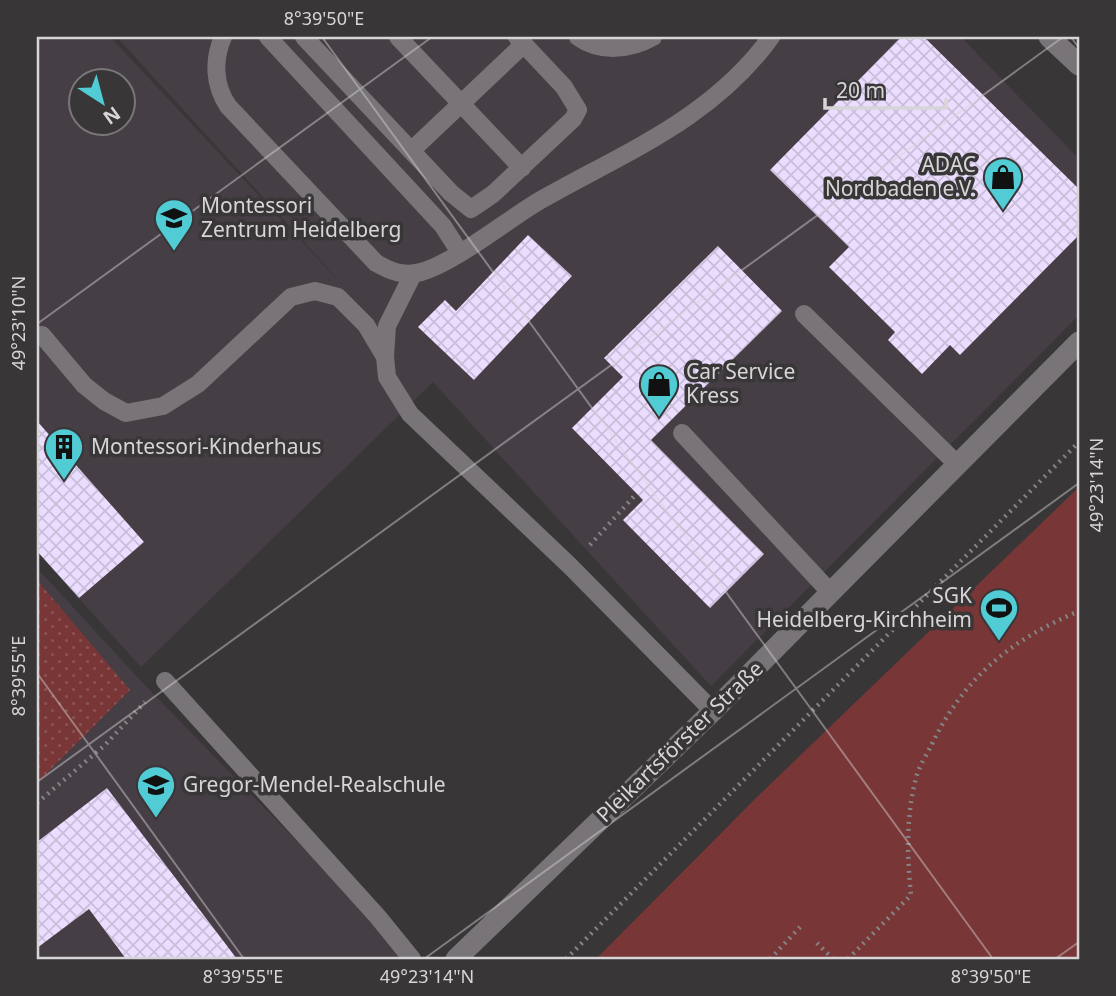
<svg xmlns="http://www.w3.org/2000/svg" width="1116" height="996" font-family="'Noto Sans',sans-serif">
<defs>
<pattern id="grass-dots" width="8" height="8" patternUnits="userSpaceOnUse" patternTransform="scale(1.75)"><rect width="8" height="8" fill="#783636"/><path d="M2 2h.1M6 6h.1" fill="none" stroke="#8a5252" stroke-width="1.8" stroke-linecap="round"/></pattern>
<pattern id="building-cross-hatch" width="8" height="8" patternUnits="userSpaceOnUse" patternTransform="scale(1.75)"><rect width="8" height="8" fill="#ebddff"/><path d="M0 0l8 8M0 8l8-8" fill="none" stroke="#c9bed9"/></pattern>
</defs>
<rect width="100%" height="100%" fill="#393638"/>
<path fill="#463e45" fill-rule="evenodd" d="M37,37h73l244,260 -237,-260h844l118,122v156l-368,371 -278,-304 -292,285 -104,-115zM80,80h42v42h-42z
M37,568l103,112 271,279h-374z"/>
<path fill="url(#grass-dots)" d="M37,580l93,110 -93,93z"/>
<path fill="#783636" d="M1079,487v472h-483l161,-162z"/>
<path fill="url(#building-cross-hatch)" d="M901,37h23l155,152v46l-119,120 -10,-10 -28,29 -34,-34 7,-8 -66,-65 20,-20 -79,-77z
M528,235l44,41 -98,104 -56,-53 27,-27 11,11z
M718,246l64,65 -131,129 113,114 -54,54 -87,-88 20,-20 -71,-72 51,-51 -19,-19z
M37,421l107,121 -65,56 -42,-47z
M107,788l130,171h-111l-37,-50 -52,39v-106z"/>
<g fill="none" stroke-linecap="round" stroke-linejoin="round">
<path stroke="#858385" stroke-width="4.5" stroke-dasharray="2 5" stroke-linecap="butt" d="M590,545l47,-52
M37,803l68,-58 40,-43
M817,943l16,16
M566,959l513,-517
M770,959l31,-33
M848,959l63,-64c-4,-39 -5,-79 5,-117 3,-12 11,-24 16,-34 33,-68 79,-104 147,-133"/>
<path stroke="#787477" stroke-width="18" d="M223,37c-10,23 -9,48 5,69l148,157c14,8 28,14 45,9 33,-9 86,-52 118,-71 84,-48 173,-82 232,-164
M268,37l175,189 16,25
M304,37l147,156 20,16 22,-15 80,-75 5,-9 -14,-23 -47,-50
M398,37l124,131
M578,37c22,16 52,13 75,0
M411,151l113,-107
M804,314l153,150
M42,335l42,50 20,16 22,12 37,-7 35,-22 93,-87 24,-6 23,6 28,28 19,32 2,20 23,37 160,152 143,145
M385,357l2,-31 26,-52
M682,433l149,160
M165,681l213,236 34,42"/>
<path stroke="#787477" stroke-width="21" d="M456,959l257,-248 366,-369"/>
<path stroke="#787477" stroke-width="21" d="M1049,37l30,28"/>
</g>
<path fill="none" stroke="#d7d5d7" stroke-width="2" stroke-opacity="0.45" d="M322,37l671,922M1071,37l8,11M37,324l395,-287M37,673l207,286M37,782l1026,-745M424,959l655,-476M1055,959l24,-17"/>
<defs>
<g id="shop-pin" transform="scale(2.0125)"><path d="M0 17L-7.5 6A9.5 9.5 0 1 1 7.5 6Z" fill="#51ccd5" stroke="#393638"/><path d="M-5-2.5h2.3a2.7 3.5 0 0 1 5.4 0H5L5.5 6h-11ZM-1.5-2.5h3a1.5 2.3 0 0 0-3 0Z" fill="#111"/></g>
<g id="school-pin" transform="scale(2.0125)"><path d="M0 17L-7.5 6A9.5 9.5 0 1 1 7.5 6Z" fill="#51ccd5" stroke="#393638"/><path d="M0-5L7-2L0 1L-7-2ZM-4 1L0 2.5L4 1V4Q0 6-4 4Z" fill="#111"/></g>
<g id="building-pin" transform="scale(2.0125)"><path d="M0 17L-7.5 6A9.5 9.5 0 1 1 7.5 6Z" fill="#51ccd5" stroke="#393638"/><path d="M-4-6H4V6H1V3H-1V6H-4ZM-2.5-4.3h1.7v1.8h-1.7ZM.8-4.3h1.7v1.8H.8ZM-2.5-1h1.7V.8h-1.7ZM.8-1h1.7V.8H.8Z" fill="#111"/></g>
<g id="stadium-pin" transform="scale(2.0125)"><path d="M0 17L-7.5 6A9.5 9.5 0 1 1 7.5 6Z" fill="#51ccd5" stroke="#393638"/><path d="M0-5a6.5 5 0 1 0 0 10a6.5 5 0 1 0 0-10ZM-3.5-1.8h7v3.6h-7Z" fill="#111"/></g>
</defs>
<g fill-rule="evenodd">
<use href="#shop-pin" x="1003" y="177"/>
<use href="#school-pin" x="174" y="218"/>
<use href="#shop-pin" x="659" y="384"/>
<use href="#building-pin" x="64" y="447"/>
<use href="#stadium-pin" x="999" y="608"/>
<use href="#school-pin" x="156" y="785"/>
</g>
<g text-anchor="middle" stroke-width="7" stroke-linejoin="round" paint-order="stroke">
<g font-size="21" fill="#d7d5d7" stroke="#393638" text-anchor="start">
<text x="976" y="172" text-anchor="end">ADAC<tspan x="976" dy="24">Nordbaden e.V.</tspan></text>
<text x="201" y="213">Montessori<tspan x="201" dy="24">Zentrum Heidelberg</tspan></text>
<text x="686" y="379">Car Service<tspan x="686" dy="24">Kress</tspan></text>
<text x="91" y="454">Montessori-Kinderhaus</text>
<text x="972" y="603" text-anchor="end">SGK<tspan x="972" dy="24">Heidelberg-Kirchheim</tspan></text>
<text x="183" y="792">Gregor-Mendel-Realschule</text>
</g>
<g font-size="21" fill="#d7d5d7" stroke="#393638">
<text transform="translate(680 742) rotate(-44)" y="7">Pleikartsförster Straße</text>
</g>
</g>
<rect width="1116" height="996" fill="none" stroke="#393638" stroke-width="77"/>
<g transform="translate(102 102) rotate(144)"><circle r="33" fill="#393638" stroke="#787678" stroke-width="2"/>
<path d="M0-5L12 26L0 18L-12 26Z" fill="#51ccd5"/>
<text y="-10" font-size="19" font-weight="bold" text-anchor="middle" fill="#d7d5d7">N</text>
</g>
<path d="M825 98v10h121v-10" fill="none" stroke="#d7d5d7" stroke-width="3.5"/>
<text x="836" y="98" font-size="21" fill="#d7d5d7" stroke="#393638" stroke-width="5" paint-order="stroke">20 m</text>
<rect x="38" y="38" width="1040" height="920" fill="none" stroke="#d7d5d7" stroke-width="2.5"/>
<g font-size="18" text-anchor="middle" fill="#d7d5d7">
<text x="324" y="25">8°39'50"E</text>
<text transform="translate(19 323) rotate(-90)" y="6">49°23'10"N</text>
<text transform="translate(1097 485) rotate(-90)" y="6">49°23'14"N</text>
<text transform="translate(19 676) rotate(-90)" y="6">8°39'55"E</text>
<text x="243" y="983">8°39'55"E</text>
<text x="427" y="983">49°23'14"N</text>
<text x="991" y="983">8°39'50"E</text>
</g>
</svg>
